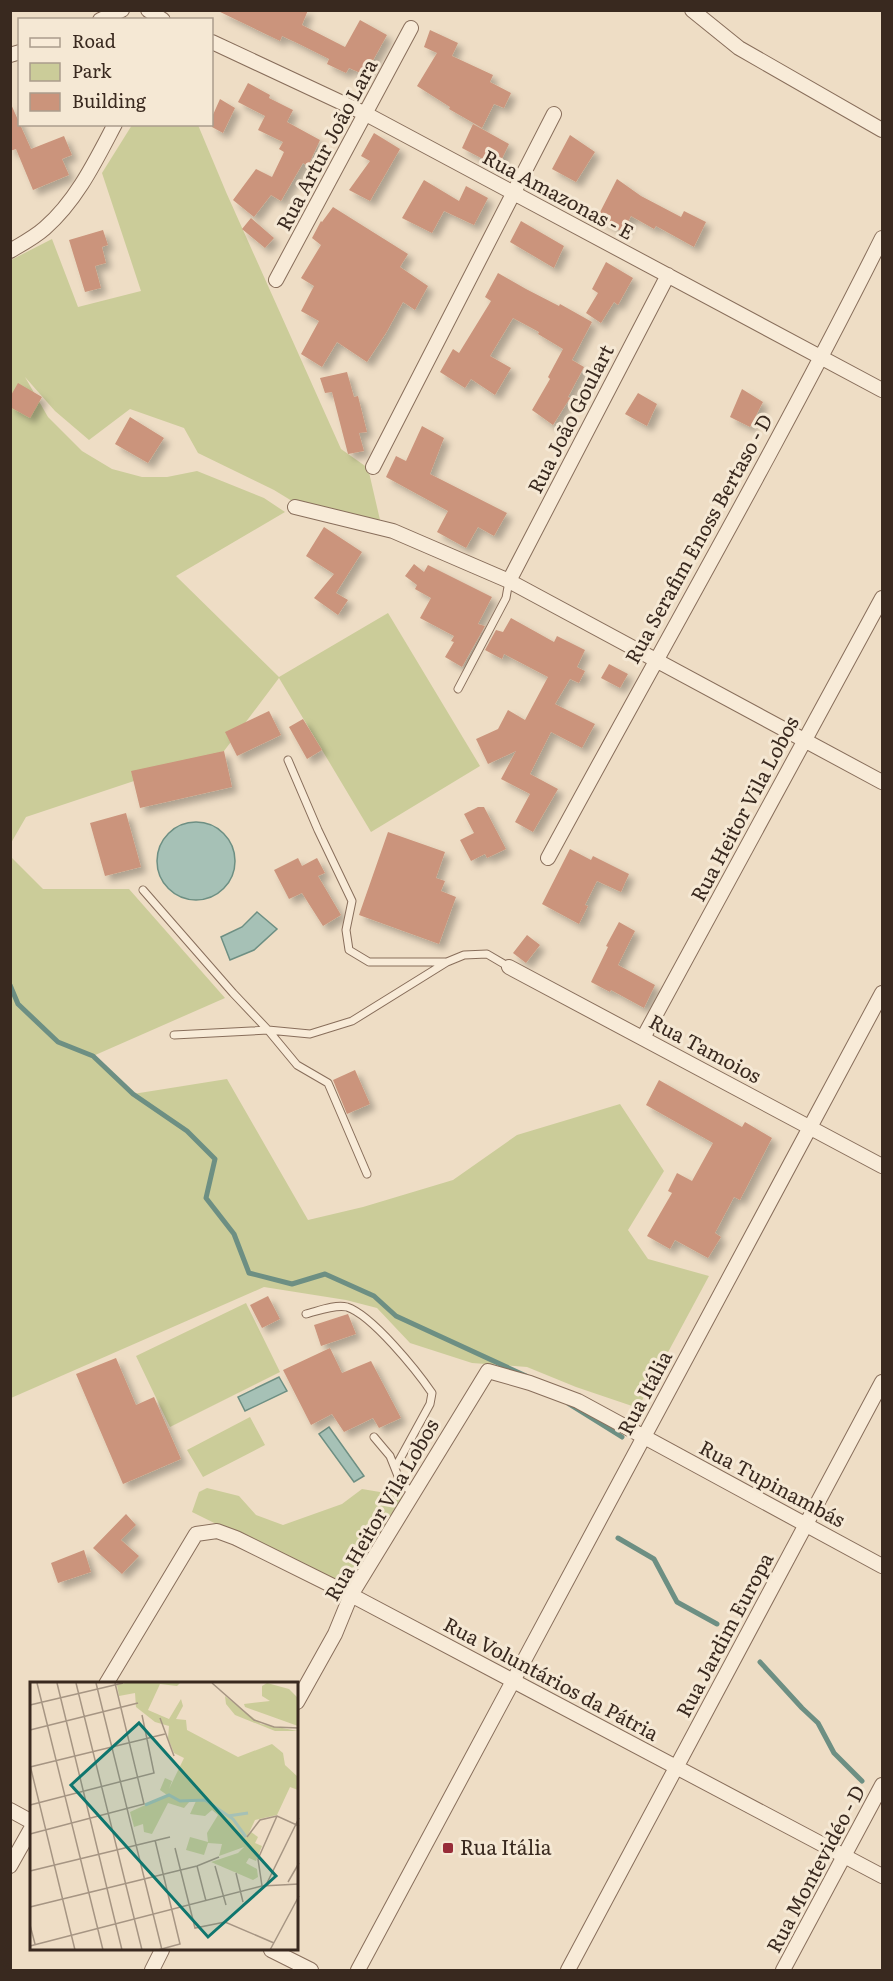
<svg xmlns="http://www.w3.org/2000/svg" width="893" height="1981" font-family="Literata,serif">
<defs>
<filter id="shadow"><feDropShadow dx="5.5" dy="5.5" stdDeviation="3" flood-color="#0004"/></filter>
</defs>
<rect width="100%" height="100%" fill="#eeddc5"/>
<path fill="#cbcc99" d="M132,125h66l28,67 115,257 27,19 12,52 -88,-19 -18,-11 -76,-37 -14,-25 -54,-19 -41,31 -34,-29 -30,-34 23,40 34,34 30,18 30,8h25l30,-6 67,27 21,14 -109,64 103,101 109,-64 92,153 -109,66 -92,-154 -55,73 -198,66 -15,26v-583l41,-21 26,68 63,-16 -39,-118z
M10,856l33,33h86l96,109 -132,58 40,38 94,-15 81,141 55,-13 90,-27 64,-45 103,-31 44,67 -36,59 20,29 61,17 -71,132 -62,-21 -49,-20 -55,-4 -62,-20 -33,-35 -31,-8 -82,-13 -253,111z
M246,1303l34,69 -110,55 -34,-71z
M250,1417l15,28 -62,32 -16,-27z
M207,1488l32,8 17,19 27,10 59,-21 20,-15 42,7 -56,93 -156,-77 7,-20z"/>
<path fill="#a6c1b6" stroke="#6d8f83" stroke-width="1.5" d="M157 861a39 39 0 1 1 78 0a39 39 0 1 1-78 0Z
M257,912l20,17 -23,21 -24,10 -9,-23 21,-10z
M279,1377l8,14 -42,20 -7,-14z
M329,1427l35,49 -10,6 -35,-48z"/>
<g fill="none" stroke-linecap="round" stroke-linejoin="round">
<path stroke="#6d8f83" stroke-width="5" d="M10,985l8,19 40,38 35,14 40,38 54,37 28,28 -9,39 28,36 15,39 43,11 33,-10 49,22 22,20 130,60
M569,1404l53,33
M618,1538l36,21 23,43 40,22
M760,1662l42,46 16,15 16,30 28,28"/>
</g>
<path fill="#cb947b" filter="url(#shadow)" d="M216,10h92l-6,15 43,22 15,-27 27,15 -22,40 -16,-7 -3,5 -19,-9 2,-5 -32,-16 -15,-7 -2,5z
M430,30l28,13 -6,13 41,19 -3,7 21,11 -7,15 -10,-4 -12,24 -33,-19 1,-2 -33,-21 20,-33 -13,-6z
M248,83l22,12 -1,3 24,12 -6,12 33,18 -12,26 -5,-3 -22,38 -10,-6 -17,22 -21,-17 23,-31 16,8 12,-25 -5,-3 4,-7 -25,-12 7,-14 -27,-14z
M220,99l15,9 -12,25 -11,-6v-10z
M10,102l21,47 33,-13 8,19 -10,4 7,16 -36,15 -17,-41 -6,2z
M473,124l36,20 -11,23 -36,-19z
M374,133l26,16 -30,52 -21,-11 21,-29 -9,-5z
M570,135l25,17 -19,30 -24,-13z
M617,179l24,17 40,21 3,-6 22,11 -12,25 -38,-21 -2,3 -23,-13 -8,16 -26,-14z
M424,180l35,21 7,-15 22,12 -14,27 -30,-14 -12,22 -30,-15z
M333,207l75,47 -8,13 28,19 -13,24 -12,-8 -17,31 -19,29 -30,-20 -15,25 -21,-13 18,-33 -18,-10 13,-25 -13,-8 20,-33 -9,-7 9,-17 1,1z
M251,218l23,20 -9,10 -23,-19z
M521,221l43,25 -10,22 -44,-26z
M103,230l5,15 -6,2 4,16 -11,3 6,22 -16,4 -16,-52z
M606,262l27,16 -15,27 -4,-3 -13,21 -15,-10 12,-20 -6,-4z
M498,273l28,16 33,17 1,-2 32,18 -20,38 12,7 -16,30 2,1 -17,27 -21,-15 18,-31 -2,-2 15,-28 -25,-15 1,-2 -26,-14 -23,38 21,12 -16,27 -24,-16 -6,9 -25,-16 13,-23 6,4 32,-52 -6,-4z
M347,372l7,25 4,-1 9,36 -8,1 5,18 -16,3 -16,-62 -7,1 -5,-15z
M18,383l24,14 -12,21 -20,-11v-10z
M742,389l21,13 -13,25 -20,-10z
M638,393l19,11 -10,22 -22,-12z
M130,417l34,21 -16,25 -33,-19z
M422,426l22,12 -14,36 77,39 -13,23 -16,-9 -12,21 -29,-16 11,-21 -62,-34 10,-21 10,5z
M324,527l38,25 -26,41 12,7 -10,15 -24,-17 20,-24 -28,-18z
M414,564l10,8 4,-7 64,32 -14,27 7,2 -23,41 -17,-10 9,-15 -3,-1 3,-5 -34,-18 11,-20 -16,-9 2,-4 -12,-9z
M511,618l43,24 3,-6 28,14 -8,17 8,4 -6,12 -9,-4 -15,25 40,20 -13,24 -31,-16 -21,42 28,15 -25,43 -18,-10 15,-28 -29,-15 15,-28 -28,13 -12,-25 22,-10 10,-19 17,10 23,-43 -44,-23 -2,5 -17,-9 11,-20 7,2z
M609,664l19,10 -8,14 -19,-10z
M269,711l12,24 -44,21 -12,-24z
M303,719l19,31 -15,9 -18,-32z
M224,751l8,36 -92,21 -9,-37z
M478,807h6l22,42 -19,9 -2,-4 -14,7 -11,-21 14,-7 -10,-19z
M126,813l15,54 -36,9 -15,-53z
M388,832l57,20 -9,26 9,3 -4,10 15,6 -17,47 -80,-29z
M570,849l21,11 2,-4 36,18 -8,18 -24,-11 -12,24 3,1 -9,18 -37,-20z
M298,858l4,8 15,-8 8,15 -7,3 23,39 -18,11 -21,-33 -13,6 -15,-29z
M619,922l16,9 -17,34 37,20 -11,23 -33,-18 -1,2 -19,-10 17,-35 -2,-1z
M527,935l13,10 -14,18 -13,-10z
M355,1070l15,34 -23,10 -14,-34z
M659,1080l83,47 3,-5 27,16 -32,62 -6,-3 -19,36 6,4 -13,21 -33,-18 -5,9 -23,-13 25,-43 -4,-2 9,-18 15,8 21,-38 -67,-38z
M268,1296l12,23 -18,9 -12,-23z
M348,1314l8,20 -35,12 -7,-21z
M330,1348l12,25 29,-12 30,57 -22,10 -6,-10 -29,14 -12,-18 -21,11 -28,-55z
M116,1358l20,47 18,-8 27,62 -58,25 -47,-110z
M126,1514l10,11 -15,15 18,16 -17,18 -29,-26z
M84,1550l7,22 -33,11 -7,-20z"/>
<g fill="none" stroke-linecap="round" stroke-linejoin="round">
<g stroke="#886e5b" stroke-width="9">
<path id="lane" d="M458,689l48,-91 3,-17
M288,760l30,70 34,71 -6,29 3,20 20,12h76
M143,890l90,103 35,37 42,4 42,-13 95,-59 17,-7 23,-1 22,13
M174,1035l94,-5 29,35 31,18 39,91
M306,1314c12,-3 29,-10 41,-7 25,8 70,64 85,86l-2,11 -35,64
M374,1437l16,19 10,25 13,13"/>
</g>
<g stroke="#886e5b" stroke-width="16">
<path id="street" d="M148,10l15,10
M692,10l47,38 143,82
M100,20l22,-10
M212,42l154,72 516,276
M10,55l10,-3
M10,251c12,-7 25,-14 35,-23 32,-28 51,-68 70,-104
M276,280l135,-252
M373,467l181,-353
M295,507l98,24 116,50 373,201
M509,581l159,-306
M548,858c112,-207 229,-410 334,-620
M509,967l373,199
M643,1038l239,-440
M106,1684l90,-150 21,-3 19,7 115,57 531,281
M297,1702l38,-68 16,-39 137,-224 42,12 48,18 304,165
M10,1810l22,12
M10,1866l22,-39
M271,1950l40,20
M152,1970l10,-20
M358,1970l524,-977
M568,1970l314,-588
M783,1970l99,-185"/>
</g>
<use href="#lane" stroke="#f8ebd8" stroke-width="7"/>
<use href="#street" stroke="#f8ebd8" stroke-width="14"/>
</g>
<rect fill="#972c38" stroke="#f5e8d4" stroke-width="2" x="442" y="1842" width="12" height="12" rx="3"/>
<g text-anchor="middle" stroke-width="6" stroke-linejoin="round" paint-order="stroke">
<g font-size="20" fill="#39291f" stroke="#f5e8d4">
<text transform="translate(327 145) rotate(-62)" y="7">Rua Artur João Lara</text>
<text transform="translate(558 195) rotate(28)" y="7">Rua Amazonas - E</text>
<text transform="translate(571 419) rotate(-63)" y="7">Rua João Goulart</text>
<text transform="translate(699 539) rotate(-61)" y="7">Rua Serafim Enoss Bertaso - D</text>
<text transform="translate(745 809) rotate(-62)" y="7">Rua Heitor Vila Lobos</text>
<text transform="translate(705 1049) rotate(28)" y="7">Rua Tamoios</text>
<text transform="translate(645 1393) rotate(-62)" y="7">Rua Itália</text>
<text transform="translate(772 1484) rotate(28)" y="7">Rua Tupinambás</text>
<text transform="translate(382 1510) rotate(-60)" y="7">Rua Heitor Vila Lobos</text>
<text transform="translate(725 1635) rotate(-62)" y="7">Rua Jardim Europa</text>
<text transform="translate(551 1679) rotate(28)" y="7">Rua Voluntários da Pátria</text>
<text transform="translate(816 1869) rotate(-62)" y="7">Rua Montevidéo - D</text>
</g>
<g font-size="20" fill="#39291f" stroke="#f5e8d4" text-anchor="start">
<text x="460" y="1855">Rua Itália</text>
</g>
</g>
<g transform="translate(30 1682)">
<rect width="268" height="268" fill="#eeddc5"/>
<path d="M95,1h55l-3,3 -17,-2 -12,26 21,9 12,-20 2,7 -7,13 10,1 1,10 51,27 34,-13 11,9 2,12 13,12v13l-8,-3 -13,28 -22,5 -7,15 3,-3 7,5 -3,6 7,3 -6,15 -7,-3 -3,5 11,6 1,8 -5,3 -42,-18 27,-9 6,-6 -25,9 3,-12 -14,-1 -4,12 -18,-5 4,-13 18,5 -1,-9 11,-18 -6,-5 -7,6 -15,-2 6,-13h-6l-6,7 -16,-5 -16,31 -8,-2 -1,-8 -9,3 -4,-15 37,-17 -7,-5 5,-12 7,3 -3,8 15,-31 -10,-5 -6,-15 1,-12 -14,-4 -19,-15 -1,-14 -16,3 -2,-11zM237,1l22,6 9,9v28l-53,-19 -1,-3 26,-3 -8,-5v-10zM195,14l36,28 37,7h-23l-40,-16 -9,-11z" fill="#cbcc99"/>
<path fill="none" stroke="#a6c1b6" stroke-width="3" d="M115,123l24,-10 11,6 25,-1 28,19 13,18M198,134l20,-3"/>
<path fill="none" stroke="#a69583" stroke-width="1.5" d="M7,1l66,267M27,1l65,267M46,1l66,267M66,1l66,267M182,1l42,37 20,7 25,1M0,23l93,-22M130,36l14,38M0,48l108,-27M0,83l45,185M0,85l135,-33M0,123l124,-32 -12,-58M0,152l114,-30 -29,-121M217,155l13,-17 17,-4 22,10M125,158l25,104 -22,6M145,166l20,80 30,-6 49,21M167,184l9,35M185,184l11,39M0,189l140,-34M206,191l7,29M258,200l11,-19M236,203l33,-67M232,204l-4,-27 19,-43M0,225l167,-41 22,-9M0,243l5,19M0,264l232,-60 37,-2M240,268l29,-54"/>
<path fill="#0f766e" fill-opacity="0.15" stroke="#0f766e" stroke-width="3" d="M109,41l137,153 -68,61 -137,-152z"/>
<rect width="268" height="268" fill="none" stroke="#39291f" stroke-width="3"/>
</g>
<rect width="893" height="1981" fill="none" stroke="#39291f" stroke-width="24"/>
<rect x="18" y="18" width="195" height="108" fill="#f5e8d4" stroke="#aa9c8c" stroke-width="1.5"/>
<rect x="30" y="38" width="30" height="9" fill="#f8ebd8" stroke="#aa9c8c" stroke-width="1.5"/>
<text x="72" y="48" font-size="18" fill="#39291f">Road</text>
<rect x="30" y="63" width="30" height="18" fill="#cbcc99" stroke="#aa9c8c" stroke-width="1.5"/>
<text x="72" y="78" font-size="18" fill="#39291f">Park</text>
<rect x="30" y="93" width="30" height="18" fill="#cb947b" stroke="#aa9c8c" stroke-width="1.5"/>
<text x="72" y="108" font-size="18" fill="#39291f">Building</text>
</svg>
